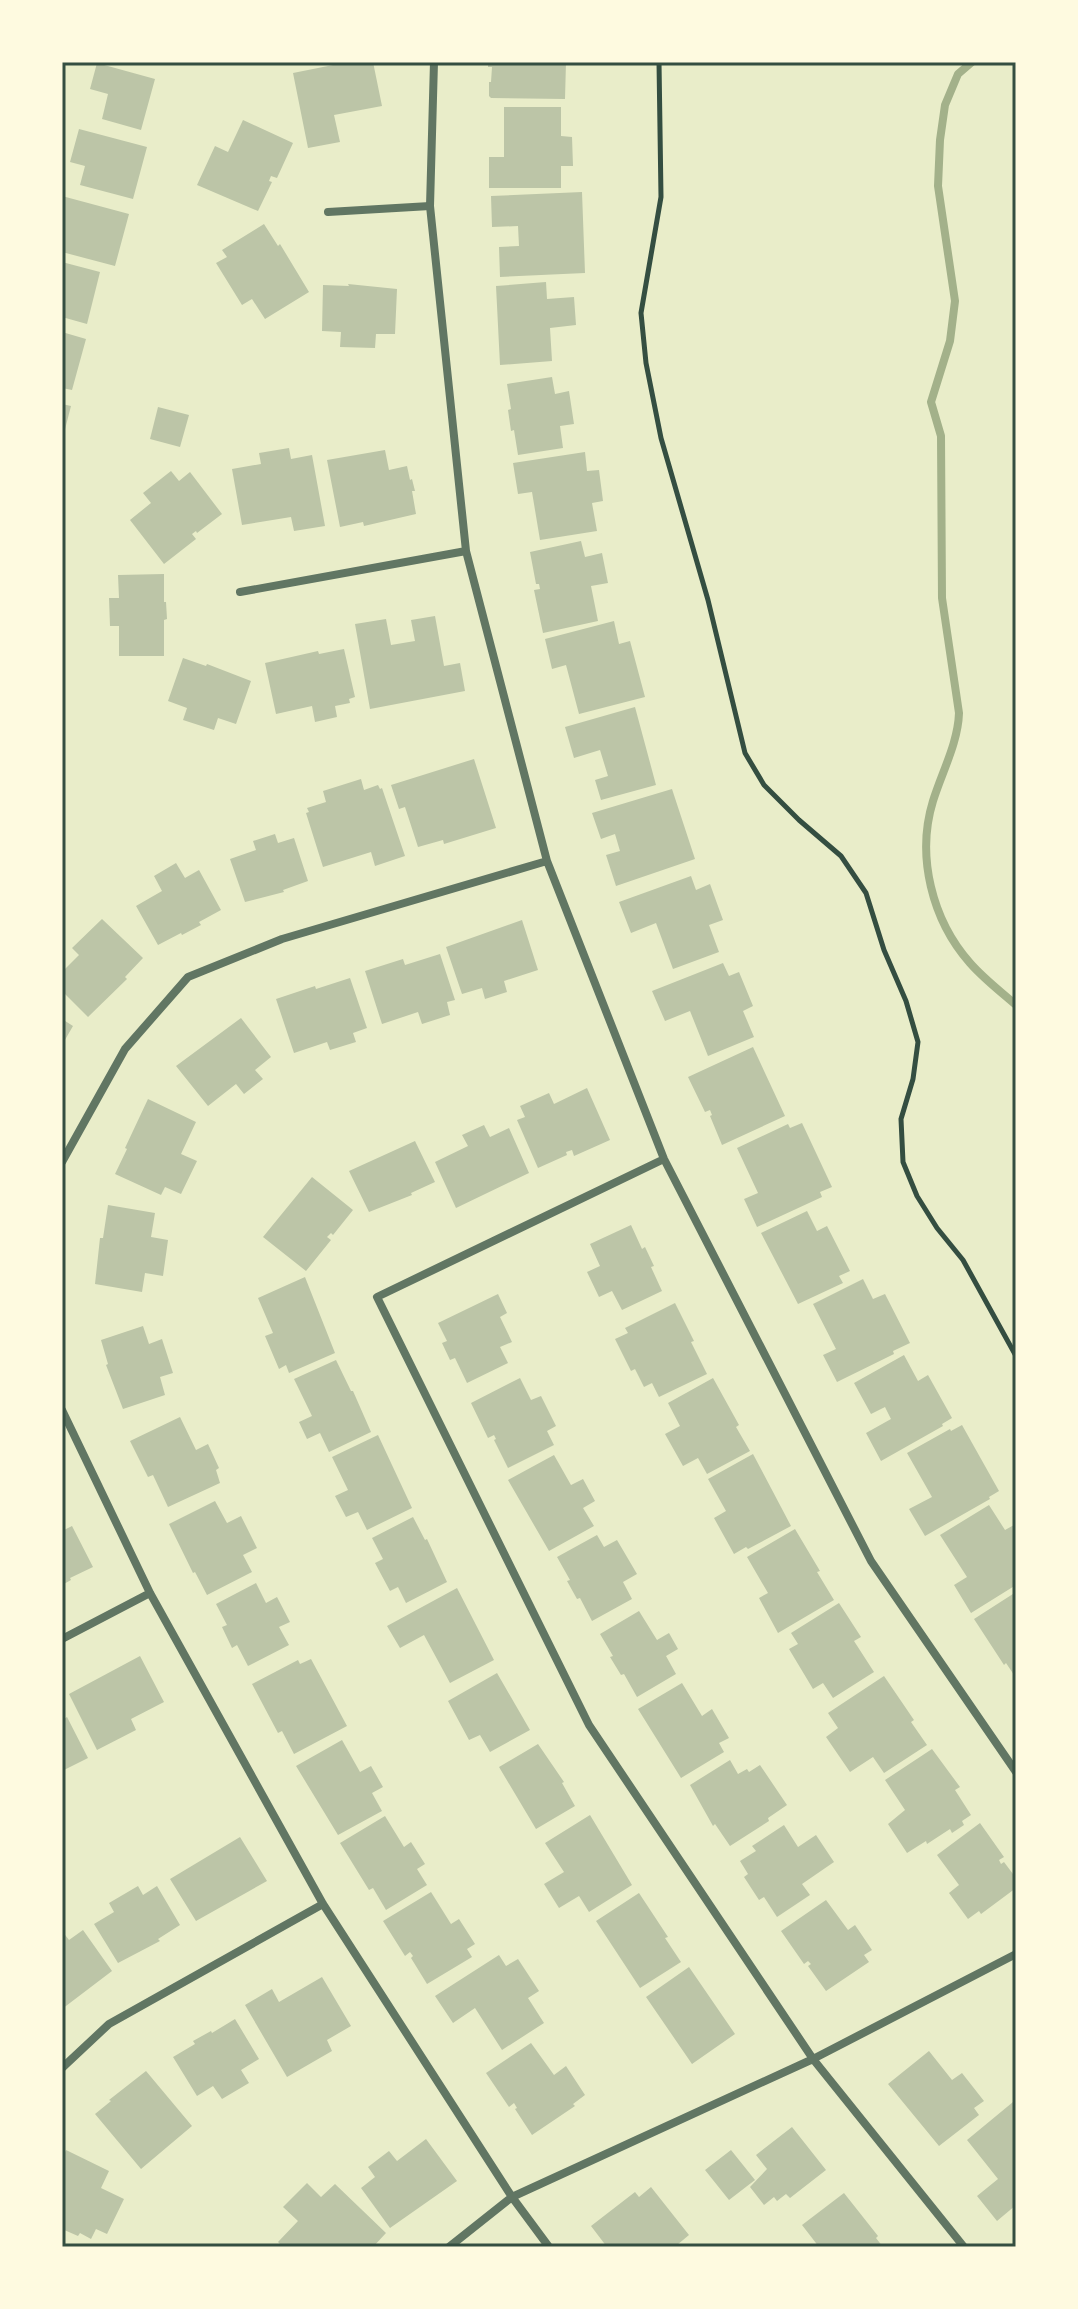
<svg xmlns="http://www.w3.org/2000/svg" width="1078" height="2309" font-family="Commissioner,sans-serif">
<rect width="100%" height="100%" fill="#e9edc9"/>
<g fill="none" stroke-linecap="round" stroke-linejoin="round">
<path stroke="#a3b18a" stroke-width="8" d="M972,62l-14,12 -13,31 -5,35 -2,46 17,115 -5,40 -19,61 10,34 1,162 17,115c-1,30 -17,59 -26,88 -17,55 -1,119 37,162 14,16 30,28 46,42"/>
</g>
<path fill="#bcc5a7" d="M348,62h25l9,44 -48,9 6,27 -32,6 -15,-75z
M488,62h78l-1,37 -74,-1 -2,-2v-14h2l1,-15h-4z
M97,63l58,16 -14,51 -39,-11 6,-25 -18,-5z
M504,107h57v29l11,1 1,29h-12v22h-72v-31h15z
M243,120l50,23 -16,35 -6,-2 -2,5 3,1 -14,29 -61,-26 18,-39 13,6z
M79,129l68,18 -14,52 -53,-14 5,-19 -15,-4z
M582,192l3,81 -85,4 -1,-30 20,-1 -1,-20 -26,1 -1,-31z
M62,196l67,18 -14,52 -53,-14z
M264,224l14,22 2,-2 29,48 -44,27 -13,-20 -10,6 -26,-42 11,-6 -5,-7z
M62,262l38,10 -13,52 -25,-7z
M546,282l1,17 27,-2 2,28 -26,3 2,33 -52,4 -4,-79z
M348,284l49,5 -2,45h-19l-1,14 -35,-1 1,-15 -19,-1 1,-46 26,1z
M62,332l24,7 -14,51 -10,-2z
M552,377l3,17 14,-3 5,33 -14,2 3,22 -45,7 -4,-25 -3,1 -3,-21 3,-1 -4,-25z
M62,404l9,2 -8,31h-1z
M158,407l31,8 -9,32 -30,-8z
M289,448l2,11 21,-4 13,71 -31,5 -3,-14 -49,8 -10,-56 29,-5 -2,-11z
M385,450l4,20 18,-4 3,14 2,-1 3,12h-3l4,23 -52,12 -1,-4 -23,5 -13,-67z
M585,452l2,19 12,-1 4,31 -11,2 5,28 -57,9 -8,-48 -14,2 -5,-31z
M171,471l8,10 11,-9 32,42 -25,19 -1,-2 -4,3 4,5 -32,25 -34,-44 21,-17 -8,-10z
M581,541l4,16 17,-4 6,30 -17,3 7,35 -55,12 -9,-43 6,-1 -1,-5h-3l-6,-32z
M164,574v28h2l1,17 -3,1v36h-45v-30h-9l-1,-28h10l-1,-23z
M435,616l9,50 16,-3 5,28 -95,18 -15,-85 31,-5 5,26 24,-4 -4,-21z
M614,621l5,23 11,-3 15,56 -66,17 -13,-49 -14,4 -7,-30z
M344,649l11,48 -6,2 1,4 -15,3 2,11 -22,5 -3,-16 -36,8 -11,-51 53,-12 1,3z
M183,658l23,8 1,-2 44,17 -15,43 -18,-6 -4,12 -31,-10 4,-12 -19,-7z
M635,707l21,78 -55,15 -6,-20 13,-4 -8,-26 -26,8 -9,-31z
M474,759l22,69 -52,16 -1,-4 -25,7 -13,-40 -6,2 -8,-24z
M361,779l3,11 14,-5 2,4 2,-1 23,68 -30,10 -4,-14 -48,15 -17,-54 3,-1 -2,-4 19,-6 -3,-11z
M672,789l23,70 -79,27 -10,-31 14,-4 -5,-17 -14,5 -9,-26z
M275,834l3,9 16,-5 14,43 -25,9 1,2 -39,10 -15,-43 26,-9 -3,-9z
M176,863l9,15 14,-8 22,40 -22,12 2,3 -19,10 -1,-2 -23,12 -22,-39 26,-15 -8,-15z
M691,876l5,14 14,-6 13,36 -14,5 10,27 -46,17 -17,-46 -25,10 -12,-31z
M102,919l41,39 -18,19 2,2 -39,38 -26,-26v-19l17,-17 -7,-7z
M522,920l16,50 -34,11 3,11 -22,7 -3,-11 -20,6 -16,-47z
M440,954l15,46 -8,2 3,13 -28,9 -4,-12 -36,12 -17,-53 38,-12 2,6z
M723,963l6,13 10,-4 14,34 -10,5 11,26 -46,19 -18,-45 -25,10 -13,-30z
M350,978l17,50 -14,5 3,9 -26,8 -3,-8 -33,11 -18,-54 39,-13 1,3z
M241,1018l30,39 -16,13 8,9 -19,15 -8,-10 -28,22 -32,-40z
M62,1019l11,7 -11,19z
M753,1047l32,69 -63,29 -12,-29 2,-1 -2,-5 -5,2 -17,-35z
M587,1088l23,52 -36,16 -2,-6 -6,2 1,3 -29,13 -21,-48 8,-3 -5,-11 29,-13 5,11z
M148,1099l48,23 -15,32 16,7 -16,33 -16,-7 -4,8 -46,-21 12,-25 -2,-1z
M802,1123l30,64 -12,5 2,5 -65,30 -13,-28 14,-6 -21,-45 51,-24 2,4z
M484,1125l6,12 19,-9 20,45 -73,35 -21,-46 33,-16 -6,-11z
M415,1141l20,41 -24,11 1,2 -43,17 -20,-41z
M312,1177l41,33 -20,25 -2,-2 -4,4 4,3 -25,31 -43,-34z
M108,1205l47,8 -4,24 17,3 -5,36 -18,-3 -3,19 -47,-8 5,-46h3z
M807,1211l10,20 10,-5 23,45 -11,5 4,7 -45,21 -37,-71z
M631,1225l11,24 3,-2 9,19 -3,1 11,24 -40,19 -10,-19 -13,6 -12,-25 13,-6 -10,-22z
M305,1277l30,76 -46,20 -3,-8 -7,4 -14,-33 8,-3 -15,-35z
M863,1279l10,20 12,-5 25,49 -17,8 1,3 -57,28 -14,-27 13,-6 -23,-45z
M498,1294l9,19 -7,4 12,25 -12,5 8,16 -41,20 -12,-25 -5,2 -8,-17 5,-2 -9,-18z
M675,1303l19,38 -3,1 16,32 -48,23 -7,-14 -8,4 -9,-18 -4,2 -16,-32 13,-6 -3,-5z
M143,1326l6,18 13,-5 11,34 -13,4 5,18 -42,14 -17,-44 2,-1 -7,-24z
M904,1355l14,26 10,-6 24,43 -10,6 1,2 -62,35 -15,-28 25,-14 -6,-12 -14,7 -17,-31z
M336,1360l15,31h2l18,41 -42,20 -9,-19 -13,6 -8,-17 13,-6 -18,-37z
M520,1378l11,22 10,-4 15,30 -9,5 7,14 -46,23 -14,-28 2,-1 -2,-4 -6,3 -17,-35z
M713,1378l26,47 -3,2 14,24 -43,23 -9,-16 -15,8 -18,-32 15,-8 -12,-23z
M180,1417l16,33 12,-6 11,24 -3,2 4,13 -52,24 -15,-32 -5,2 -18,-36z
M962,1425l37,66 -10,6 1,2 -65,37 -16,-27 23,-12 -25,-44 43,-24 1,2z
M378,1435l34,73 -45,22 -9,-18 -12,5 -11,-21 13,-6 -16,-33z
M753,1454l38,72 -43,23 -2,-2 -12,7 -20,-36 12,-7 -18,-32z
M554,1455l17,30 12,-6 12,22 -12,7 11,18 -45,25 -41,-71z
M215,1501l12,22 14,-7 16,32 -14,7 9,17 -45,23 -12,-23 -2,1 -24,-49z
M989,1505l16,25 9,-5 2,2v58l-45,28 -17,-28 13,-8 -27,-42z
M413,1517l12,23 2,-1 20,43 -41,21 -8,-16 -8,4 -15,-28 8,-4 -11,-21z
M72,1526l21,41 -23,11 1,2 -9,5v-54z
M795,1529l25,42 -3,1 17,28 -56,33 -19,-35 9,-5 -21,-36z
M597,1535l7,12 13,-7 20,34 -14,8 9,17 -40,22 -12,-23 -3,1 -10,-18 3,-1 -13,-23z
M256,1583l10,20 11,-6 13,25 -11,5 10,18 -41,21 -11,-21 -5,3 -10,-21 5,-2 -11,-21z
M457,1588l37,72 -44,23 -26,-48 -24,13 -13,-22z
M1016,1592v86l-10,-15 -2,2 -30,-46z
M839,1603l22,34 -7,4 20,31 -41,26 -10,-15 -10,6 -24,-40 9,-5 -7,-11z
M639,1611l18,29 12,-7 9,16 -12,7 10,18 -39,23 -13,-23 -3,1 -11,-18 3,-1 -13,-22z
M140,1656l24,46 -33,17 5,11 -39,20 -28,-56z
M311,1659l36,67 -53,28 -12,-23 -4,2 -26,-49 46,-24 2,4z
M497,1673l33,57 -40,22 -10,-17 -11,5 -21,-39z
M884,1676l30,44 -3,2 16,23 -43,28 -11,-16 -23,15 -24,-35 12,-9 -10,-15z
M682,1683l20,33 10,-7 17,29 -10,5 5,9 -43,26 -43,-69z
M67,1717l21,41 -26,13v-51z
M342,1740l18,32 11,-6 12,21 -11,6 10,18 -44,24 -42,-69z
M538,1744l26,38 -2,1 13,23 -39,23 -37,-62z
M932,1749l28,38 -5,3 16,25 -9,6 2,4 -12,8 -2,-4 -23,15 -1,-3 -19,12 -19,-29 17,-14 -20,-30z
M730,1760l8,14 9,-5 2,3 11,-7 27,40 -19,13 1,3 -39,25 -15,-22 -2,2 -23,-41z
M590,1815l42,70 -43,27 -10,-16 -20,12 -15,-24 20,-12 -19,-29z
M385,1816l19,31 7,-5 14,22 -8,5 10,16 -41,25 -13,-22 -4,2 -29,-47z
M980,1823l24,34 -5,3 2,4 3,-2 12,16v10l-35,26 -2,-3 -11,8 -19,-26 10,-8 -22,-30z
M784,1825l14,22 18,-12 18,27 -32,22 8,11 -33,22 -13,-20 -5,3 -15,-23 4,-3 -8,-13 16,-10 -4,-5z
M240,1837l27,44 -71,40 -26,-42z
M138,1886l5,9 14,-9 23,39 -22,14 2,2 -42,22 -24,-39 20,-12 -5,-9z
M431,1892l20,32 8,-5 16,25 -8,5 5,8 -45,27 -16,-26 2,-2 -3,-4 -5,4 -22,-35z
M639,1893l29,44 -3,1 16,24 -41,26 -44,-67z
M826,1900l22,30 7,-5 17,25 -8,5 5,7 -43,29 -18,-25 3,-2 -3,-3 -4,3 -23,-33z
M83,1930l29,41 -50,38v-78l7,9z
M499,1955l7,11 12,-7 21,32 -11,7 16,25 -42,27 -27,-42 -22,15 -18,-27z
M689,1967l46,67 -43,30 -46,-67z
M322,1977l29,49 -24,14 5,11 -45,26 -42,-72 27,-16 7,13z
M235,2019l24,40 -18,11 8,13 -27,16 -9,-13 -16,10 -24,-39 22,-13 -2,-3 18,-10 1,2z
M531,2043l23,32 12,-9 19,29 -12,9 2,2 -43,29 -17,-26 2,-1 -3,-5 -5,4 -23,-34z
M929,2051l23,29 10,-7 22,28 -10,7 5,7 -40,31 -51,-62z
M146,2071l46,55 -51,43 -46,-55 16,-13 -2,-1z
M1013,2102l3,4v99l-19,16 -20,-25 21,-17 -31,-39z
M792,2127l34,43 -36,28 -4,-4 -9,7 -3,-4 -10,8 -14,-18 17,-18 -11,-14z
M426,2139l31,42 -67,47 -29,-40 14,-11 -7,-10 21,-16 8,10z
M66,2150l43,21 -8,17 23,11 -17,35 -11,-5 -5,10 -11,-6 -2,3 -16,-7v-71z
M731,2150l24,30 -26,20 -24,-30z
M307,2183l14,14 14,-13 51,49 -13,14h-90l-5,-5 20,-21 -15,-14z
M651,2187l38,48 -12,10 1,2h-71l-16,-21 44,-34 4,5z
M844,2193l34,43 -2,2 7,9h-64l-17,-22z"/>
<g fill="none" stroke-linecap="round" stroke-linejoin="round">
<path stroke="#344e41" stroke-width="5" d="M659,62l2,135 -20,116 5,50 15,75 47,162 37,153 19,32 35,35 42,36 25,37 18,57 22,51 12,41 -5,37 -12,40 2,43 14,34 20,32 26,32 53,96"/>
<path stroke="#617663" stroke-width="8" d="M434,62l-4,144 36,345 81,310 117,298 207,402 145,211
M328,212l102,-6
M240,592l226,-41
M664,1159l-287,138 212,428 224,334 151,188
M62,1162l63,-113 63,-72 94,-38 265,-78
M62,1410l88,183 173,311 189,293 37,50
M62,1639l88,-46
M62,2068l47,-44 214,-120
M449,2247l63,-50 301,-138 203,-105"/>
</g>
<rect width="1078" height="2309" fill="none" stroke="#fefae0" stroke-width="128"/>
<rect x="64" y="64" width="950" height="2181" fill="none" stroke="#344e41" stroke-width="3"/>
</svg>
